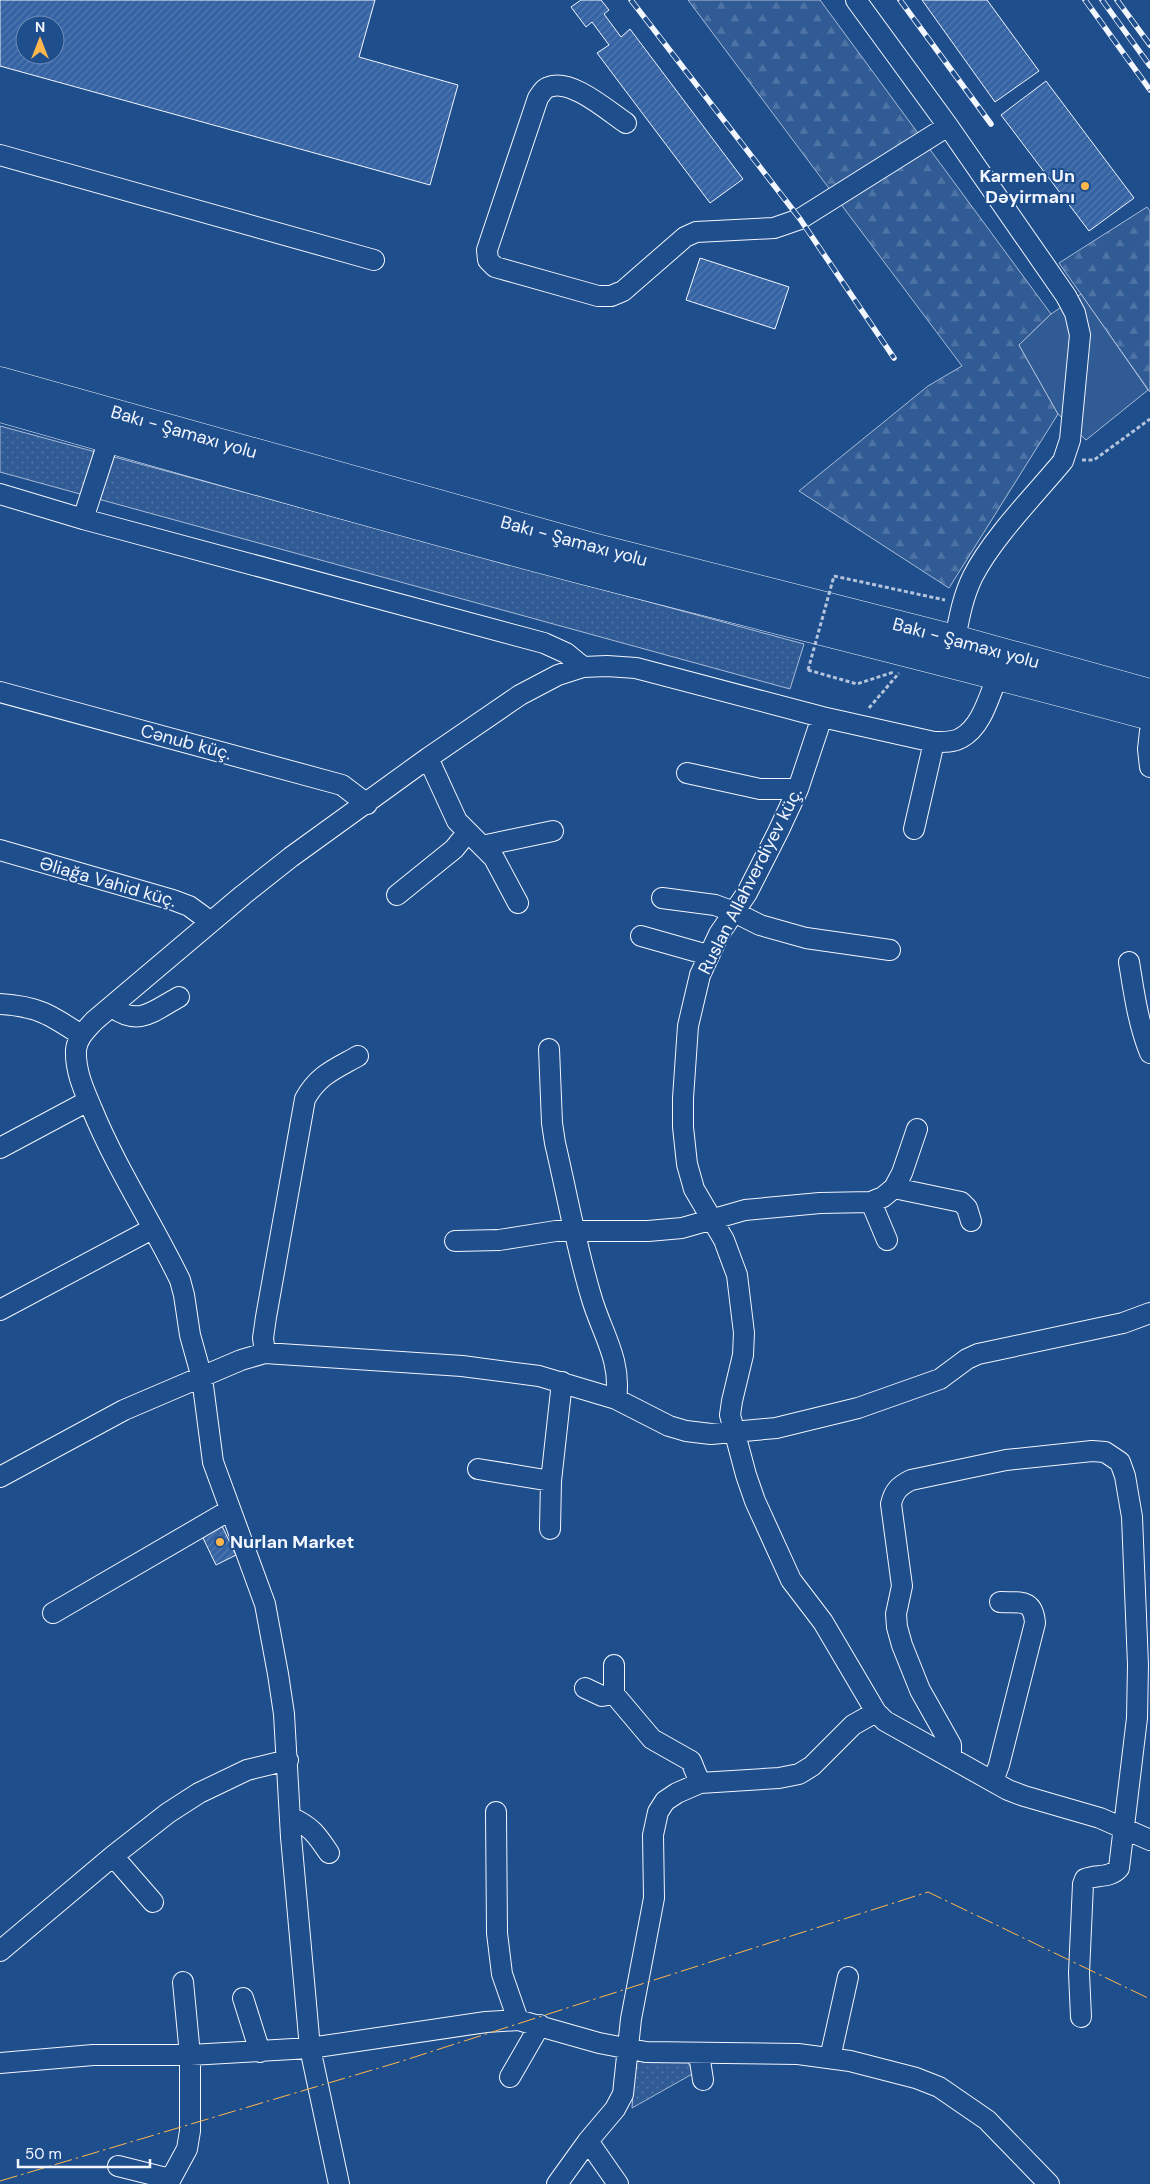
<svg xmlns="http://www.w3.org/2000/svg" width="1150" height="2184" font-family="'DM Sans',sans-serif">
<defs>
<pattern id="grass-dots" width="8" height="8" patternUnits="userSpaceOnUse" patternTransform="scale(1.25)"><rect width="8" height="8" fill="#305b95"/><path d="M2 2h.1M6 6h.1" fill="none" stroke="#4e73a5" stroke-width="1.8" stroke-linecap="round"/></pattern>
<pattern id="forest-firs" width="22" height="20" patternUnits="userSpaceOnUse" patternTransform="scale(1.25)"><rect width="22" height="20" fill="#305b95"/><path d="M5 1l3.5 6h-7zM16 11l3.5 6h-7z" fill="#4e73a5"/></pattern>
<pattern id="building-hatch" width="6" height="6" patternUnits="userSpaceOnUse" patternTransform="scale(1.25)"><rect width="6" height="6" fill="#3563a3"/><path d="M-1 1l2-2M0 6l6-6M5 7l2-2" fill="none" stroke="#537ab1"/></pattern>
</defs>
<rect width="100%" height="100%" fill="#1f4e8c"/>
<path fill="url(#grass-dots)" stroke="#a8bbd7" d="M0,426l804,218 -14,45 -790,-217z
M635,2061h52l7,12 -62,35z"/>
<path fill="url(#forest-firs)" stroke="#a8bbd7" d="M688,0h132l231,314 -32,31 39,69 -109,174 -150,-97 129,-105 34,-20z
M1147,207l3,4v181l-91,-129z"/>
<path fill="#305b95" stroke="#a8bbd7" d="M1081,294l67,96 -62,50 -28,-26 -39,-69 32,-31z"/>
<path fill="url(#building-hatch)" stroke="#f2f6ff" fill-rule="evenodd" d="M0,0h375l-16,57 99,28 -28,100 -430,-119zM25,25h30v30h-30z
M581,0h20l8,10 -5,4 17,23 9,-8 113,150 -33,24 -113,-150 12,-8 -17,-23 -6,5 -15,-20z
M922,0h65l52,71 -44,31z
M1046,81l88,117 -45,33 -88,-116z
M700,258l89,29 -14,42 -89,-29z
M222,1526l14,29 -20,10 -14,-29z"/>
<g fill="none" stroke-linecap="round" stroke-linejoin="round">
<g stroke="#f2f6ff" stroke-width="22">
<path id="minor" d="M856,0l92,126 118,170 9,17 5,22 -10,105 -7,21c-28,34 -70,76 -90,115 -10,20 -14,42 -18,63
M626,123c-18,-12 -55,-45 -77,-36 -5,1 -8,7 -11,11l-51,152 1,10 7,7 103,29h13l12,-5 62,-54 11,-5 78,-4 26,-9 148,-93
M0,155l374,105
M0,494l83,25 461,124 22,10 17,14
M83,519l26,-80
M0,692l342,93 25,19
M822,717l-24,72 -20,43 -31,61 -28,41 -19,41 -12,51 -5,72v29l4,37 7,25 30,51 13,35 7,58 -1,22 -11,46 -2,14 16,60 9,26 36,79 32,42 53,90 9,9 123,69 16,6 76,22 50,22
M1150,731l-2,18 2,18
M428,758l29,63 37,37 24,45
M687,773l73,16h38
M914,829l20,-87
M482,846l71,-15
M0,850l173,50 16,6 22,16
M397,895l57,-46 13,-16
M662,898l53,7 19,7 26,13 46,13 84,12
M641,936l67,19
M1129,962c5,31 9,61 21,91
M0,1004c37,2 51,11 81,31
M112,1007c27,20 41,4 67,-10
M549,1049l3,74 3,20c12,51 21,103 36,153 10,36 31,63 25,103
M0,1148l88,-47
M894,1188l67,14 6,6 4,13
M871,1202l16,38
M455,1241l44,-1 57,-9h92l34,-3 63,-18 75,-7 51,-1 12,-5 11,-9 8,-15 15,-44
M0,1310l152,-81
M265,1353l-2,-15 3,-21 39,-218c13,-24 30,-30 53,-43
M478,1469l73,12
M0,1477l124,-67 117,-50 24,-7 197,13 77,10 77,23 53,27 17,5 25,3 65,-6 82,-20 82,-29 27,-20 11,-5 145,-31 27,-10
M550,1529l1,-48 11,-99
M53,1613l177,-103
M614,1665v29
M585,1688l17,8 12,-2 38,45 39,22 9,22
M951,1758v-13l-31,-55 -18,-45 -5,-18 -1,-13 6,-28 -11,-82c3,-13 8,-18 20,-24l95,-20 86,-9 13,1 15,10 5,14 7,41 6,148 -1,53 -18,150c-10,11 -22,6 -34,11l-2,5 -4,89 2,44
M993,1781l6,-16 36,-142c-2,-25 -15,-20 -35,-21
M496,1812l1,121 5,41 16,46
M290,1817c21,9 27,18 39,36
M113,1856l40,46
M0,1951l113,-95 55,-43 31,-20 48,-23 41,-10
M243,1998l17,54
M699,2054l4,26
M830,2058l18,-81
M0,2063l93,-8h97l120,-7 176,-26 32,-2 81,23 47,9 152,2 52,7 66,17 23,9 48,33 62,64
M510,2077l30,-52
M588,2141l30,43
M118,2166l52,13
M168,2184l19,-35 3,-18v-76l-7,-73
M339,2184l-29,-136 -19,-211 -7,-123 -6,-40 -13,-70 -52,-142 -11,-84 -12,-43 -6,-40 -4,-15c-28,-58 -64,-112 -88,-171 -8,-19 -17,-38 -16,-59 1,-12 10,-20 18,-29l149,-126 48,-38 137,-99 92,-63 38,-20 25,-8 24,-1 29,2 186,49 112,25c8,0 18,1 27,-4 21,-11 28,-42 37,-63
M557,2184l31,-43 27,-32 8,-15 8,-75 23,-121 -1,-63 5,-23 7,-11 12,-8 23,-10 79,-5 20,-4 13,-8 41,-41 23,-13"/>
</g>
<g stroke="#f2f6ff" stroke-width="29">
<path id="highway" d="M0,381l589,165 366,93 195,54
M0,408c194,55 387,111 582,162 189,49 379,95 568,146"/>
</g>
<path stroke="#b3c4dc" stroke-width="3" stroke-dasharray="4 2.5" stroke-linecap="butt" d="M1082,460h12l56,-41
M834,576l111,24
M808,670l49,14 37,-12
M869,708l30,-35"/>
<use href="#minor" stroke="#1f4e8c" stroke-width="20"/>
<use href="#highway" stroke="#1f4e8c" stroke-width="28"/>
<g stroke="#f2f6ff" stroke-width="5.5">
<path id="rail" d="M631,0l169,219 94,139
M900,0l91,124
M1085,0l65,90
M1102,0l48,66
M1117,0l33,45"/>
</g>
<use href="#rail" stroke="#1f4e8c" stroke-width="4" stroke-dasharray="11" stroke-linecap="butt"/>
<path stroke="#b3c4dc" stroke-width="3" stroke-dasharray="4 2.5" stroke-linecap="butt" d="M808,670l26,-94"/>
<path stroke="#ffb74d" stroke-width="1" stroke-dasharray="18 4 2.5 4" stroke-linecap="butt" d="M0,2181l399,-119 529,-170 222,107"/>
</g>
<g fill="#ffb74d" stroke="#1f4e8c" stroke-width="2">
<circle cx="1085" cy="186" r="5"/>
<circle cx="220" cy="1542" r="5"/>
</g>
<g text-anchor="middle" stroke-width="4" stroke-linejoin="round" paint-order="stroke">
<g font-size="18" font-weight="bold" fill="#f2f6ff" stroke="#1f4e8c" text-anchor="end">
<text x="1075" y="182">Karmen Un<tspan x="1075" dy="21">Dəyirmanı</tspan></text>
<text x="230" y="1548" text-anchor="start">Nurlan Market</text>
</g>
<g font-size="18" fill="#f2f6ff" stroke="#1f4e8c">
<text transform="translate(184 432) rotate(16)" y="6">Bakı - Şamaxı yolu</text>
<text transform="translate(574 541) rotate(15)" y="6">Bakı - Şamaxı yolu</text>
<text transform="translate(966 643) rotate(15)" y="6">Bakı - Şamaxı yolu</text>
<text transform="translate(186 742) rotate(15)" y="6">Cənub küç.</text>
<text transform="translate(750 881) rotate(-63)" y="6">Ruslan Allahverdiyev küç.</text>
<text transform="translate(108 882) rotate(16)" y="6">Əliağa Vahid küç.</text>
</g>
</g>
<g transform="translate(40 40)"><circle r="24" fill="#1f4e8c" stroke="#7391ba"/>
<path d="M0-4L9 19L0 12L-9 19Z" fill="#ffb74d"/>
<text y="-8" font-size="14" font-weight="bold" text-anchor="middle" fill="#f2f6ff">N</text>
</g>
<path d="M18 2159v8h132v-8" fill="none" stroke="#f2f6ff" stroke-width="2.5"/>
<text x="25" y="2159" font-size="15" fill="#f2f6ff" stroke="#1f4e8c" stroke-width="4" paint-order="stroke">50 m</text>
</svg>
